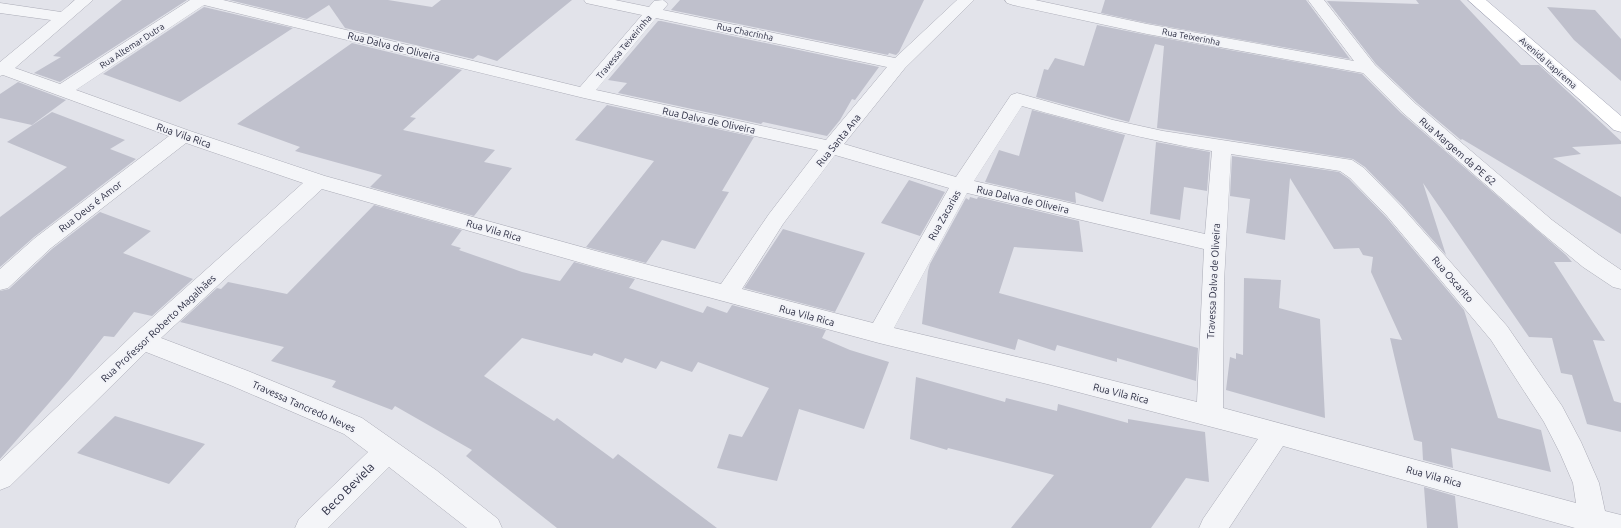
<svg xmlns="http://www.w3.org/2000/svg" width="1621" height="528" font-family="Ubuntu,sans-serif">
<rect width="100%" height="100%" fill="#e2e3ea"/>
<path fill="#bfc0cc" d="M122,0h65l-127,82 -26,-9 27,-16 -8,-1z
M229,0h159l44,7 9,-7h131l-75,61 -19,-6 -5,4 -128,-31 -16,-23 -22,14z
M680,0h244l-25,52 -3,3 -7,-2 -1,2 -217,-45z
M1105,0h201l44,59 -203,-36 -46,-10z
M1416,0h44l61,65h18l82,76v3l-49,3 9,7 -28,4 68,39v37l-159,-95 -1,1 -44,-37 -41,-39 -49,-63 92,3z
M204,7l89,21 -113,74 -77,-28z
M1547,7l48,3 26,29v42l-47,-41z
M658,21h3l218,46 -24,33 -3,-1 -12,21 -13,16 -64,-14 -2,2 -143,-31 9,-10 -19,-3z
M1097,25l50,10 215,39 39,39 165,142 6,7h-18l51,79 -12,-1 21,61 7,2v29l-34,-8 -15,-49 -11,-2 -9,-35 -23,-1 -106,-154 23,72 -44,-50 -37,-38 -12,-8 -196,-31 7,-82 -9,-2 -26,78 -93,-25 8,-28 4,1 7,-12 29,8z
M352,43l110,27 -52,47 6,1 -13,12 92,20 -11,12 28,6 -38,48 -104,-29 12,-12 -87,-24 5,-4 -63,-23z
M18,82l48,18 -34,25 -32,-7v-24z
M607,105l147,32 -32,54 7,1 -34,57 -33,-9 -16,23 -60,-16 68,-86 -79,-21z
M1032,110l93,25 -22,67 -28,-10 1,11 -91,-21 14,-32 20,6z
M52,112l73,28 -15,9 26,10 -102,78 -34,30v-50l67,-50 -60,-25z
M1156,142l54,10 -3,39 -23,-4 -4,33 -30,-6z
M1232,156l107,16 10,7 37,38 78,93 34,108 43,12 10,42 -100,-24 2,20 -30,-8 -1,-18 -8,-2 -24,-102 12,2 -31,-68 2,-15 -10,-2 -4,-7 -25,1 -44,-71 -5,62 -39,-7 4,-34 -20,-3z
M909,180l36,12 -25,44 -39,-13z
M970,197l7,2 1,-2 101,24 4,31 -69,-5 -15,46 199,55 -2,33 -79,-23v4l-60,-17 -2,6 -37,-12 -3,11 -93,-26 6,-53 2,-7 36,-66 3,2z
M374,205l88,25 -11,15 10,3 -2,2 63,22 38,9 14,-19 61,17 -6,9 74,25 4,-7 20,7 5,-8 94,25 -4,8 28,12 39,12 -25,67 -65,-20 -22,72 -60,-13 12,-34 13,3 27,-49 -71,-26 -6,10 -31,-11 -5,8 -31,-11 -3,5 -28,-10 -2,3 -70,-18 -38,38 70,45 3,-3 56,41 5,-5 99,74h-160l-91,-72 6,-6 -77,-44 -3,4 -60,-23 4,-6 -65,-20 13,-14 -104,-25 37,-34 4,1 7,-7 59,12z
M100,212l51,19 -28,22 70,26 -41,37 -18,-4 -20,25 -10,-1 -34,43 -70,80v-168l9,-2 43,-40z
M783,229l82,24 -30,59 -91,-24z
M1244,278l37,2 -2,28 41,11 5,99 -99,-28 4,-33 6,2v-6l7,2z
M916,377l89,25 1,-4 51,13 1,-7 70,19v-4l77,13 4,50 -23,-4 -35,50h-140l43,-53 -106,-27 -1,2 -37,-11z
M115,416l90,28 -36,40 -92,-31z
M1424,487l31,9 3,32h-31z"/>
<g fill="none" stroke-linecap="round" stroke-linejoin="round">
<g stroke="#abacb7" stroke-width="1">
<path id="street" d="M75,0h18l-78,68 45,16 130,-84h33l357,87 62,-72 -56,-12 -2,-3h31l34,7 5,-6 9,-1 5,4 -5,6 232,48 62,-58h17l-69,68 -61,76 112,33 55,-82 6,-2 96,27 50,11 189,29 12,8 37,38 106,120 55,80 19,36 18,41 6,28 16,4v13h-46l-292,-82 -54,82h-30l4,-9 55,-80 -211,-55 -168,-41 -283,-76 -274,-78 -161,149 87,33 114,47 74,52 62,49 4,9h-35l-78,-61 -61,61h-33l4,-9 69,-67 -24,-18 -114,-49 -84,-33 -136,134 -10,4v-29l134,-127 169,-151 -117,-40 -135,105 -43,40 -8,2v-21l35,-31 134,-102 -166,-61 -3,1v-14l51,-42 -51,-7v-10l61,9zM204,5l380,93 234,52 -49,64 -48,70 -125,-33 -271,-75 -135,-45 -114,-41zM656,18l231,49 -61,73 -230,-50zM1022,106c64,18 124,34 190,45l-7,83 -231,-53zM1231,154l109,17 10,7 37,38 104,124 53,82 16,31 13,30 3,20 -353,-95 1,-126zM835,155l114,33 -76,135 -131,-34 41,-65zM967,193l237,56 -7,153 -150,-38 -153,-36z
M1005,0h30l112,24 207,37 -46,-61h16l51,65 41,39 136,116 47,35 22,15v19l-8,-2 -30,-20 -45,-37 -136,-118 -39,-39 -216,-39 -134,-29 -6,-2z"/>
</g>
<g stroke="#a2a4b5" stroke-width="1">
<path id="primary" d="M1468,0h18l135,116v16l-7,-2z"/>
</g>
<use href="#street" fill="#f4f5f8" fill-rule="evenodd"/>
<use href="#primary" fill="#fff" fill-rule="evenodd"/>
</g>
<g text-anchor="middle" stroke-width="3.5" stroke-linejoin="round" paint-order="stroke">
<g font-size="9" fill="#2a2c41" stroke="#f1f2f7">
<text transform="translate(745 32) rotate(12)" y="3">Rua Chacrinha</text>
<text transform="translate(1191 37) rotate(11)" y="3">Rua Teixerinha</text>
<text transform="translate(132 46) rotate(-33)" y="3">Rua Altemar Dutra</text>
<text transform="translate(624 47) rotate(-50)" y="3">Travessa Teixeirinha</text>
<text transform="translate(1548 63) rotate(41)" y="3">Avenida Itapirema</text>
</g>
<g font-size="10" fill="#2a2c41" stroke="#f1f2f7">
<text transform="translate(394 46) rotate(14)" y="4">Rua Dalva de Oliveira</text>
<text transform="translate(709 120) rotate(12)" y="4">Rua Dalva de Oliveira</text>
<text transform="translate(184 135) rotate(19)" y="4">Rua Vila Rica</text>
<text transform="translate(838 140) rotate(-51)" y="4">Rua Santa Ana</text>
<text transform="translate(1458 151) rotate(41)" y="4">Rua Margem da PE 62</text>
<text transform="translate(1023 199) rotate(13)" y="4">Rua Dalva de Oliveira</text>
<text transform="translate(90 206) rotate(-38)" y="4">Rua Deus é Amor</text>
<text transform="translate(944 215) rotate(-61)" y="4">Rua Zacarias</text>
<text transform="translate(494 230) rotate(16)" y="4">Rua Vila Rica</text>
<text transform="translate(1453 279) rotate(49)" y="4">Rua Oscarito</text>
<text transform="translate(1213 281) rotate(-87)" y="4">Travessa Dalva de Oliveira</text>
<text transform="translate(807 315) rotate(15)" y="4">Rua Vila Rica</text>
<text transform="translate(158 328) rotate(-43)" y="4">Rua Professor Roberto Magalhães</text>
<text transform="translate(1121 393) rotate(14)" y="4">Rua Vila Rica</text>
<text transform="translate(304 406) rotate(24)" y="4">Travessa Tancredo Neves</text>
<text transform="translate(1434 476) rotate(15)" y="4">Rua Vila Rica</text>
</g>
<g font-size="12" fill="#2a2c41" stroke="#f1f2f7">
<text transform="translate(348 489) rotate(-45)" y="4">Beco Beviela</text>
</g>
</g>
</svg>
